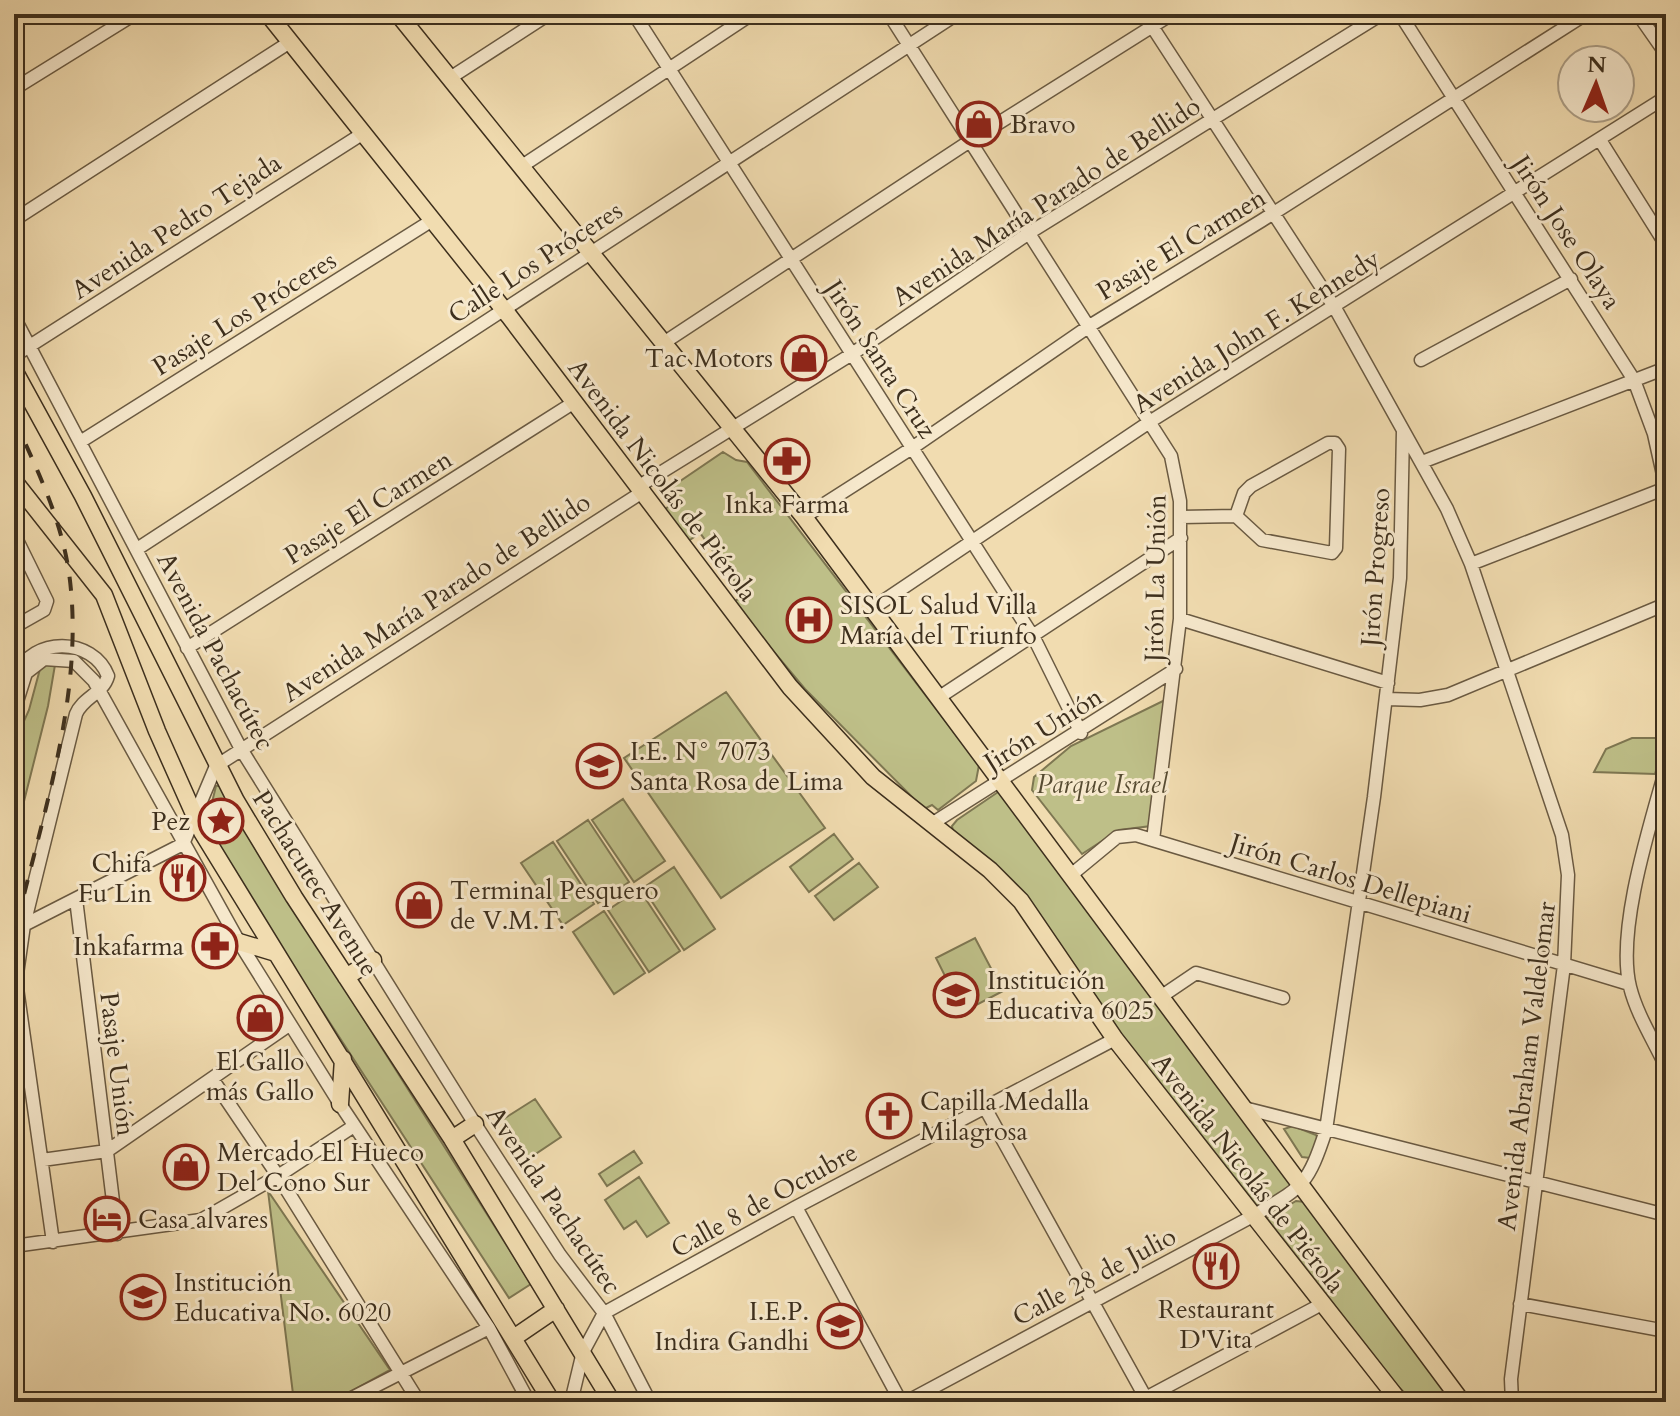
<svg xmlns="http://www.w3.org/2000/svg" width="1680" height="1416" font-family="Cardo,serif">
<rect width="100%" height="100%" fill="#f1dcb0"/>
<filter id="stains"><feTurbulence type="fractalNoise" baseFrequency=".0025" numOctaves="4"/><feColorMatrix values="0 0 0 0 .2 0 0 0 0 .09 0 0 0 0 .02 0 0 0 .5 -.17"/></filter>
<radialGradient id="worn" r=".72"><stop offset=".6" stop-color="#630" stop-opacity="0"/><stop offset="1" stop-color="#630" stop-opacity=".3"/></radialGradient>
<path fill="#bebf88" stroke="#7e7752" stroke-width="2" d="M723,452l13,8 11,2 232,303 -3,16 -38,29 -6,-5 -8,4 -119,-120 -72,-86 11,-9 -44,-61 -13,9 -24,-31 6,-5 1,-18z
M56,659l-8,47 -34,135v-98l15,-33 11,-41z
M726,692l99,136 -104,70 -97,-140z
M1165,700l-14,126 -32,4 -37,24 -50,-64 2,-13 37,-31z
M1632,738h34l-11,36 -61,-2 12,-23z
M216,786h5l113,186 197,312 -22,14 -285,-438 -18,-33z
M1001,790l290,389 -1,9 -33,19 -5,-2 -123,-159 -61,-87 -115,-128 -1,-5 5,-6z
M623,799l42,62 -31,21 -42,-62z
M588,820l41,62 -31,21 -41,-62z
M834,834l19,25 -44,33 -19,-25z
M553,842l41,62 -31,21 -42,-62z
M859,863l19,24 -44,33 -19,-24z
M674,867l41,62 -31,21 -41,-62z
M639,889l41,62 -31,21 -41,-62z
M604,911l41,62 -31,21 -41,-62z
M975,938l28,53 -40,21 -27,-54z
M535,1099l26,38 -33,22 -26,-39z
M1293,1126l23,9 3,6 -9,17 -8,-1 -18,-28z
M634,1151l8,12 -35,23 -8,-12z
M639,1177l30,46 -22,14 -11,-16 -12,8 -19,-29z
M268,1191l122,179 -58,32h-38z
M1296,1201l9,1 150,200h-41l-33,-32 -116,-151z"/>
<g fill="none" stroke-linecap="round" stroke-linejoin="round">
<g stroke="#6a5a42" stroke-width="15">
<path id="minor" d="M634,14l400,624 47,95
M889,14l282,442 9,45v118l-27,221
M1144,14l191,294 112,201 24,55 91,271 6,40 -4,90 -53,414 1,23
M1400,14l234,366 20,54 12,54
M1638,14l28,40
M450,78l99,-64
M14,89l121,-75
M1600,140l66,105
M522,166l230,-152
M14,220l276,-178
M14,317l227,432 234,375 85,131 44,58 46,89
M665,342l305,-201 202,-127
M14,356l348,-222
M1421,360l150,-81
M80,442l351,-221
M1422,462l244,-94
M639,493l5,-10 208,-129 177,-121 353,-219
M804,517l108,-69 179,-123 170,-104 325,-207
M1181,517l55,-1 26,24 70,13 4,-5 3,-99 -4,-6h-7l-77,43 -7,7 -8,23
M14,534l33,67 -3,9 -30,17
M137,549l820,-535
M1471,564l195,-76
M873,608l278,-187 515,-324
M1180,619l208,64
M187,648l386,-245
M938,698l243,-160
M1387,699l33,1 28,-5 218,-91
M14,711l12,-38 18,-14 30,2 20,20 145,261 101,162 149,224 40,74
M1666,768c-16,57 -50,163 -36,219 7,28 24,54 36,80
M933,823l243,-154
M1071,875l46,-38 19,-2 493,149
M76,899l41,335
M24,925l159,-81 33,-78 428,-275
M17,988l36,254
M14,995l10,-70 52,-211c7,-17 27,-20 32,-38 -15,-39 -76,-40 -91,-1
M1162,996l34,-23 87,25
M213,1080l65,96 141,226
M984,1106l164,296
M1244,1108l422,107
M42,1160l65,-9 182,-126
M796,1207l105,195
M14,1246l187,-26 77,-44 76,-50
M1520,1304l146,27
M344,1402l145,-74
M571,1402l12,-50 21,-39 192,-106 319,-168
M906,1402l345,-185c51,-30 56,-29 75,-87l48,-333 26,-219 3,-147
M1138,1402l182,-97
M1376,1402l16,-8 3,5"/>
</g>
<g stroke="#3d2f1d" stroke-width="19">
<path id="major" d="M268,14l241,302 281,371 83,90 117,93 31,31 94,138 285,363
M398,14l406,503 658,885
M14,370l69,126 153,305 58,96 158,242 160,263
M14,481l90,114 53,136 45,101 350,570
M239,942l37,11
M346,977l27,-17
M340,1104l3,-45
M452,1139l23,-15
M515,1337l41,-28"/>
</g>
<use href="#minor" stroke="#f6e8cc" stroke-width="12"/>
<use href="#major" stroke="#f1dcb0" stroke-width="16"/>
<path stroke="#3d2f1d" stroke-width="4" stroke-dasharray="14 14" stroke-linecap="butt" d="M14,419c23,50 47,99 55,154 17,121 -29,247 -55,364"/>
</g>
<defs>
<g id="shop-ring" transform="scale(2.3)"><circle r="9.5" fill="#f6e8cc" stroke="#8f2418" stroke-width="1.5"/><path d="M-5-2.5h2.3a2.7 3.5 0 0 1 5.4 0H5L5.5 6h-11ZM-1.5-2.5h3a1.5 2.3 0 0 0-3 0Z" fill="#8f2418"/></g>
<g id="pharmacy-ring" transform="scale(2.3)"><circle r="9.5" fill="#f6e8cc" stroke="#8f2418" stroke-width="1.5"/><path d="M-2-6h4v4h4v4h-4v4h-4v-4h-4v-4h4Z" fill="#8f2418"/></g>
<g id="hospital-ring" transform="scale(2.3)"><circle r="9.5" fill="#f6e8cc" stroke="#8f2418" stroke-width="1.5"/><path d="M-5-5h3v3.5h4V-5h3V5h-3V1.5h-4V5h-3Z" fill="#8f2418"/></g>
<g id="school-ring" transform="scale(2.3)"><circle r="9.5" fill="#f6e8cc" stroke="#8f2418" stroke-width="1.5"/><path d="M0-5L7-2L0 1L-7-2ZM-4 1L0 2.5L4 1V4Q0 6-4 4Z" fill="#8f2418"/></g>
<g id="sight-ring" transform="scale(2.3)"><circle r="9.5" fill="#f6e8cc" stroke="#8f2418" stroke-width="1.5"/><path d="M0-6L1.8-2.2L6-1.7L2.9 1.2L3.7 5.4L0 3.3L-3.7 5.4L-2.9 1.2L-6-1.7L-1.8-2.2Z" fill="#8f2418"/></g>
<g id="restaurant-ring" transform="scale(2.3)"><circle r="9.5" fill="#f6e8cc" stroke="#8f2418" stroke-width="1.5"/><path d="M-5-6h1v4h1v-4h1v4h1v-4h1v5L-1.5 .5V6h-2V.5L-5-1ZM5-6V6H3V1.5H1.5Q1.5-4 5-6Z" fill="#8f2418"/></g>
<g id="church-ring" transform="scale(2.3)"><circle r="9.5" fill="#f6e8cc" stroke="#8f2418" stroke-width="1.5"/><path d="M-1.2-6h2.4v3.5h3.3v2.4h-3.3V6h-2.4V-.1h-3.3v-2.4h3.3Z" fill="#8f2418"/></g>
<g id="hotel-ring" transform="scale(2.3)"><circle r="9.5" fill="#f6e8cc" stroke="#8f2418" stroke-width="1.5"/><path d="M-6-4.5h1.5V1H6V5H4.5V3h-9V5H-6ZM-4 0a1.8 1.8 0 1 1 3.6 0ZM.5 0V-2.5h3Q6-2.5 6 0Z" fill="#8f2418"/></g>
</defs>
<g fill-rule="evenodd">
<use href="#shop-ring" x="979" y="124"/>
<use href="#shop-ring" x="804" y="358"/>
<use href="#pharmacy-ring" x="787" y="461"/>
<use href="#hospital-ring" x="809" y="620"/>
<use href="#school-ring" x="599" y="766"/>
<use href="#sight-ring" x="221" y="821"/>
<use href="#restaurant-ring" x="183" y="878"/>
<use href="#shop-ring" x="419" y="905"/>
<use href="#pharmacy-ring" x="215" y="946"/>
<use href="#school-ring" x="956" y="995"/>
<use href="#shop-ring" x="260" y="1018"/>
<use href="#church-ring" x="889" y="1116"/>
<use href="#shop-ring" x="186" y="1167"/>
<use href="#hotel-ring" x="107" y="1219"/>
<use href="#restaurant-ring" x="1216" y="1266"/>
<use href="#school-ring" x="143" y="1297"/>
<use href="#school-ring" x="840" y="1326"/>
</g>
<g text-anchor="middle" stroke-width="6" stroke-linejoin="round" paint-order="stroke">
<g font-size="26" fill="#3d2f1d" stroke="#f6e8cc" text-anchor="start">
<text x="1010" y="133">Bravo</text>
<text x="773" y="367" text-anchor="end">Tac Motors</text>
<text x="787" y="513" text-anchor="middle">Inka Farma</text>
<text x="840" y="614">SISOL Salud Villa<tspan x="840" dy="30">María del Triunfo</tspan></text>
<text x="630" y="760">I.E. N° 7073<tspan x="630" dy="30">Santa Rosa de Lima</tspan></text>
<text x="190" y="830" text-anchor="end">Pez</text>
<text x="152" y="872" text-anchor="end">Chifa<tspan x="152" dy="30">Fu Lin</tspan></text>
<text x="450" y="899">Terminal Pesquero<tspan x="450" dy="30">de V.M.T.</tspan></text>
<text x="184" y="955" text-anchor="end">Inkafarma</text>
<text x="987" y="989">Institución<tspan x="987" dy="30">Educativa 6025</tspan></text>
<text x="260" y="1070" text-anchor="middle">El Gallo<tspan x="260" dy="30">más Gallo</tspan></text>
<text x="920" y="1110">Capilla Medalla<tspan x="920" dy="30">Milagrosa</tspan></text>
<text x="217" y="1161">Mercado El Hueco<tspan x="217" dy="30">Del Cono Sur</tspan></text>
<text x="138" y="1228">Casa alvares</text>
<text x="174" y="1291">Institución<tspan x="174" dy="30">Educativa No. 6020</tspan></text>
<text x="1216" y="1318" text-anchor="middle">Restaurant<tspan x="1216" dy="30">D'Vita</tspan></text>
<text x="809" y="1320" text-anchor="end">I.E.P.<tspan x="809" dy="30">Indira Gandhi</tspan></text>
</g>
<g font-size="26" fill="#3d2f1d" stroke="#f6e8cc">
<text transform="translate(1046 201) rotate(-33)" y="9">Avenida María Parado de Bellido</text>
<text transform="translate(176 226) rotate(-33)" y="9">Avenida Pedro Tejada</text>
<text transform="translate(1567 232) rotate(57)" y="9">Jirón Jose Olaya</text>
<text transform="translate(1181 244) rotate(-31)" y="9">Pasaje El Carmen</text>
<text transform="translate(535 262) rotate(-33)" y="9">Calle Los Próceres</text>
<text transform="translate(244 313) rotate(-32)" y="9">Pasaje Los Próceres</text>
<text transform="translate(1256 331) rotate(-32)" y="9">Avenida John F. Kennedy</text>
<text transform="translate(881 359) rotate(57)" y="9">Jirón Santa Cruz</text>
<text transform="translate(663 480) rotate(53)" y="9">Avenida Nicolás de Piérola</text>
<text transform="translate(368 507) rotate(-32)" y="9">Pasaje El Carmen</text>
<text transform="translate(1375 567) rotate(-86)" y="9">Jirón Progreso</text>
<text transform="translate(1155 578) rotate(-89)" y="9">Jirón La Unión</text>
<text transform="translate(436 597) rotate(-33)" y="9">Avenida María Parado de Bellido</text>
<text transform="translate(216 651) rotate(62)" y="9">Avenida Pachacútec</text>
<text transform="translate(1043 729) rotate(-32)" y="9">Jirón Unión</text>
<text transform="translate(1351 878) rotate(17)" y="9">Jirón Carlos Dellepiani</text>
<text transform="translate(316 883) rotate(58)" y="9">Pachacutec Avenue</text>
<text transform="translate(118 1064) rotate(83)" y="9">Pasaje Unión</text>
<text transform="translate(1526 1066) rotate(-83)" y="9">Avenida Abraham Valdelomar</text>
<text transform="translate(1249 1173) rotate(52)" y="9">Avenida Nicolás de Piérola</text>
<text transform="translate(554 1200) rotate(56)" y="9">Avenida Pachacútec</text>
<text transform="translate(764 1200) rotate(-29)" y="9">Calle 8 de Octubre</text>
<text transform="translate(1094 1276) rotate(-28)" y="9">Calle 28 de Julio</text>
</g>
<g font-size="26" font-style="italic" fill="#574c32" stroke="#f6e8cc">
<text x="1102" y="793">Parque Israel</text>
</g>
</g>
<rect width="1680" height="1416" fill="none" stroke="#f1dcb0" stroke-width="48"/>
<rect x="16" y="16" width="1648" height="1384" fill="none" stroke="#3d2f1d" stroke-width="4"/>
<rect x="24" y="24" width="1632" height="1368" fill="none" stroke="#3d2f1d" stroke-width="2"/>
<g transform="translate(1596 84) rotate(2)"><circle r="38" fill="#f6e8cc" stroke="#ac9e86" stroke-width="2"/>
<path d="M0-6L14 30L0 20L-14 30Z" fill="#8f2418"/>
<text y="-12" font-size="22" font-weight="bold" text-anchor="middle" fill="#3d2f1d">N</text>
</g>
<rect width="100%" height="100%" filter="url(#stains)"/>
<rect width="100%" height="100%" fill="url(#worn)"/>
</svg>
